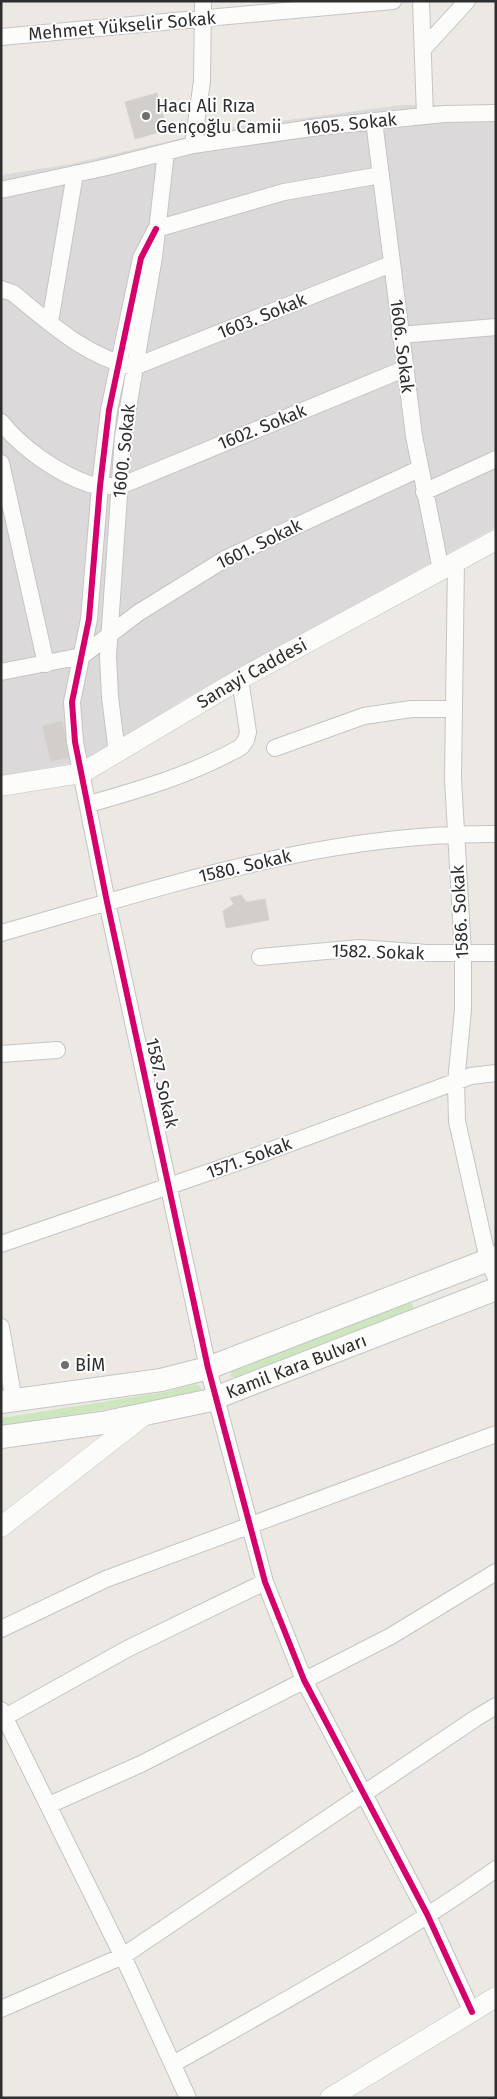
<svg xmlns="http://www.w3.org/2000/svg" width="497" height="2099" font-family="'Fira Sans',sans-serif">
<rect width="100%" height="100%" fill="#ece8e4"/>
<path fill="#dcd9db" d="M402,105h94v422l-312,172 -94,61 -89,16v-601l70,-11 150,-35z"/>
<path fill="#cee6be" d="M410,1302l3,3v5l-167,64 -11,4 -5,-2 2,-5 4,-2z
M196,1384l4,2 1,3 -3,3 -39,9 -158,25v-8l165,-26z"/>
<path fill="#d1cecb" stroke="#d7d4d0" d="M157,93l10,37 -32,9 -10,-37z
M62,721l9,36 -20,5 -9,-36z
M241,895l5,7 19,-3 4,21 -43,8 -3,-17 11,-7 -4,-6z"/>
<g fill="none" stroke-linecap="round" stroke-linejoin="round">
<g stroke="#c5c4c5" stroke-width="18">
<path id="minor" d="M421,1l4,115
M1,37l392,-36
M423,49l44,-48
M374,121l40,315 27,134
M193,145l9,-64 1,-80
M1,190l106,-23 86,-22 133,-19 118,-12 52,-1
M156,229l-15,29 -32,152 -9,76 -11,133 -17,83 3,40 32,160 101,466 57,214 39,98 123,234 45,98
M156,229l128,-37 97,-17
M1,289l12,4c37,30 73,64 121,74l257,-103
M50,322l25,-148
M400,335l96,-8
M1,422c21,26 56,51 88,62 10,3 21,2 31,2l284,-117
M1,463l45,201
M424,492l72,-33
M456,561l-3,218 10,175v56l-7,72 1,39 31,139 8,18
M1,672l81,-16 56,-43 87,-54 194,-90
M275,748l89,-32 47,-7h43
M117,753l-7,-56 -2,-41 15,-219 31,-180 12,-105
M89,804c53,-15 104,-30 152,-57l5,-7 2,-8 -8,-53
M1,933c162,-46 324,-101 495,-99
M260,957l100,-9 66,5h70
M1,1054l56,-4
M1,1244l252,-87 218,-81 25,-3
M1,1327l13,74
M1,1629l105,-50 390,-145
M1,1710l127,257 60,131
M5,1717l122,-68 138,-67
M49,1805l92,-41 250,-128 105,-64
M1,2009l122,-53 353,-238 20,-12
M173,2064c108,-61 222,-123 323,-195"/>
</g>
<g stroke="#c5c4c5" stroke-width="21">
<g id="tertiary">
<path id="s1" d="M1,786l81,-13 158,-94 256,-139"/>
<path d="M1,1527l142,-111"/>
<path d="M330,2098l166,-101"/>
</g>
</g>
<g stroke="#c5c4c5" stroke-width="24">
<g id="secondary">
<path d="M1,1402l160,-22 47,-12 288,-111"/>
<path id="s2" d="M1,1437l101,-14 105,-22 289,-112"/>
</g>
</g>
<use href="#minor" stroke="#fcfcfb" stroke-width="16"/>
<use href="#tertiary" stroke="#fcfcfb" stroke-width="20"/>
<use href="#secondary" stroke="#fcfcfb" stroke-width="22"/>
<g stroke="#fff" stroke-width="9">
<path id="cycleway" d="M156,229l-15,29 -32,152 -9,76 -11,133 -17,83 3,40 32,160 101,466 57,214 39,98 123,234 45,98"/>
</g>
<use href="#cycleway" stroke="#d6006c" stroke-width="6"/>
</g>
<g fill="#706f6e" stroke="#fff" stroke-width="2">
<circle cx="146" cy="116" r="5"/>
<circle cx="65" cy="1365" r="5"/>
</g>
<g text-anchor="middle" stroke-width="4" stroke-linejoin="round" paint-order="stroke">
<g font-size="18" fill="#2e2e2e" stroke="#fff">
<text transform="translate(122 26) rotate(-5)" y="6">Mehmet Yükselir Sokak</text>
<text transform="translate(350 124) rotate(-6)" y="6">1605. Sokak</text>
<text transform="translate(262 316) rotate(-22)" y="6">1603. Sokak</text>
<text transform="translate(402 346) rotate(83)" y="6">1606. Sokak</text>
<text transform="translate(262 427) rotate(-22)" y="6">1602. Sokak</text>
<text transform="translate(124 451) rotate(-84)" y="6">1600. Sokak</text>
<text transform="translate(259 544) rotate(-26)" y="6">1601. Sokak</text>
<text dy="6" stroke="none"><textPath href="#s1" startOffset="279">Sanayi Caddesi</textPath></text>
<text transform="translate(245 866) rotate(-13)" y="6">1580. Sokak</text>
<text transform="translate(460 912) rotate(-93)" y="6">1586. Sokak</text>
<text transform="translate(378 952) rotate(2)" y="6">1582. Sokak</text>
<text transform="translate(162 1083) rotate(77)" y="6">1587. Sokak</text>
<text transform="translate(249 1158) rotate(-20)" y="6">1571. Sokak</text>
<text dy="6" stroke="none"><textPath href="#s2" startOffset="305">Kamil Kara Bulvarı</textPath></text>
</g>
<g font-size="18" fill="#2e2e2e" stroke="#fff" text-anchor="start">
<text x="156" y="112">Hacı Ali Rıza<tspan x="156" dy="21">Gençoğlu Camii</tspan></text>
<text x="75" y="1371">BİM</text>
</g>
</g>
<rect width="497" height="2099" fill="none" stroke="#2e2e2e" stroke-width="5"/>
</svg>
